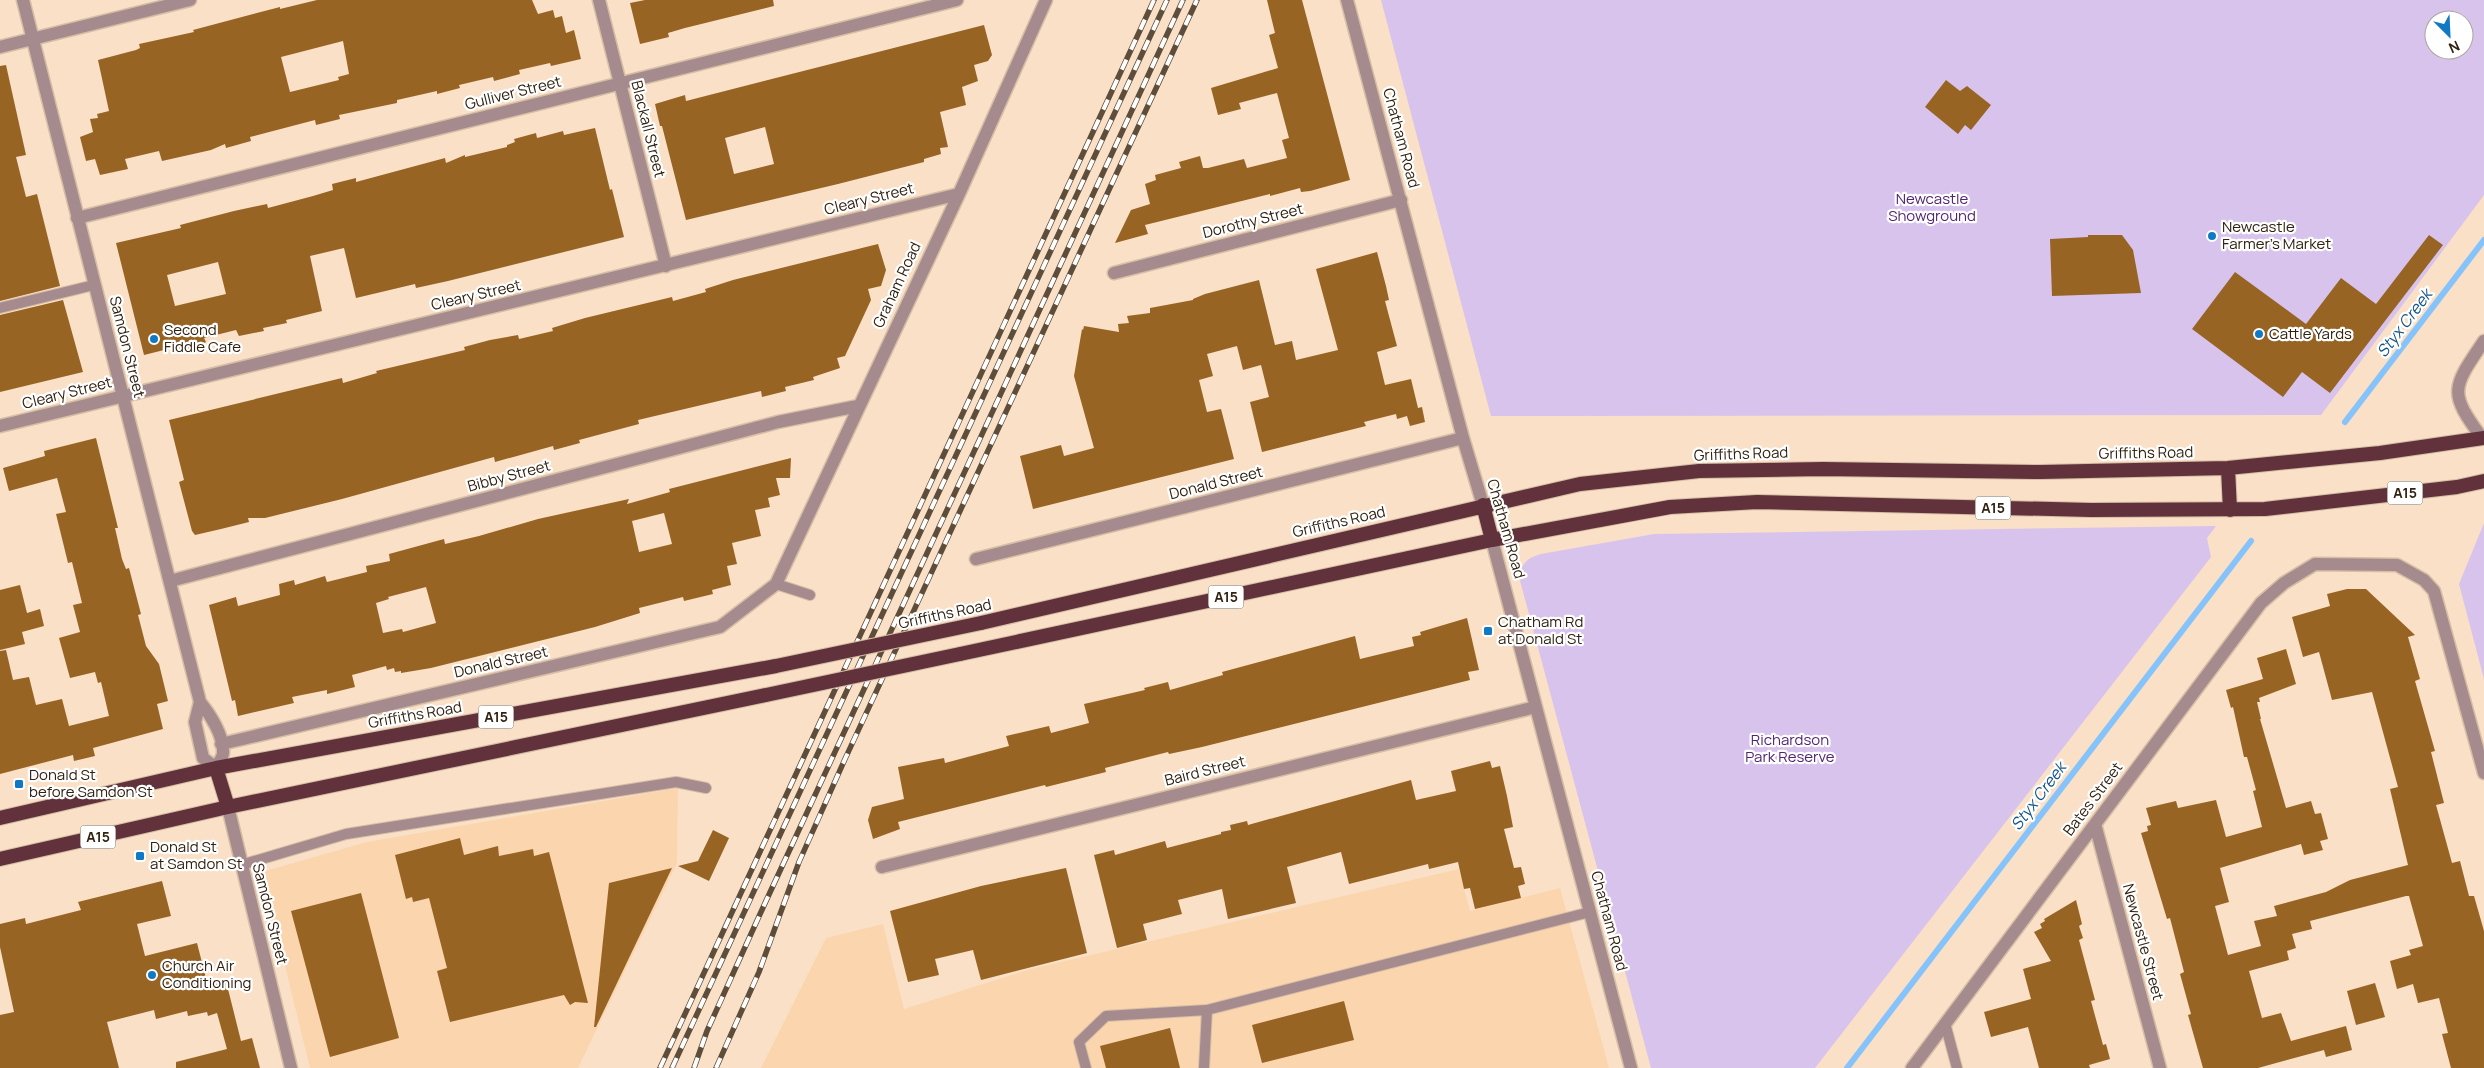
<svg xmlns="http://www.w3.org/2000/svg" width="2484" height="1068" font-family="Manrope,sans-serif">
<rect width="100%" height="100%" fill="#f9e0c6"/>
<path fill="#fbd5ae" d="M678,788l-1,75 -99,205h-268l-48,-196 105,-30z
M1459,869l11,42 90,-23 49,180h-848l65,-130 57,-14 21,85 127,-40z"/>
<path fill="#d8c3ed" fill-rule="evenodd" d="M1381,0h1103v195l-163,220 -830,1zM2434,20h30v30h-30z
M2484,523v156l-25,-95z
M2216,526l-9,12 4,19 -396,511h-164l-132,-491c3,-14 8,-19 22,-23l113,-20z"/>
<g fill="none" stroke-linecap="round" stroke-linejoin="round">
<path stroke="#86c3fb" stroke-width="6" d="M2345,422l139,-182
M1847,1068l404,-527"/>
</g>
<path fill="#986424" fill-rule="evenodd" d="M317,0h215l6,14 15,-4 2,8 7,-2 4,17 8,-3 7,29 -30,7 -1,-3 -31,7 1,4 -26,7 -1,-4 -34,8 1,3 -23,6v-3l-40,9v3l-58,12 1,4 -24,6 -1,-5 -65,17 1,4 -25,7 -1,-4 -14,6 -49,11 -3,-10 -34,8 3,10 -28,6 -5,-16 -9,2 -6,-24 13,-5 -3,-13 8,-1 -1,-4 12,-3 -11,-51 38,-10 4,-2 -1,-4 55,-12 -1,-2 87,-23v2zM343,41l6,33 -11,3 1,3 -49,12 -9,-35z
M645,0h128l1,6 -89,22 -17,5 1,4 -29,7 -10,-41z
M1267,0h35l48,180 -40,11 -9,1 -1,-4 -30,8v-2l-125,31 3,9 -33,9 16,-33 19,-6 -5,-20 11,-4 -1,-5 26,-7 -2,-6 21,-6 3,12h5l36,-9 3,9 40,-10 -5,-18 7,-2 -12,-45 -38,10 2,6 -23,6 -7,-27 67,-20 -9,-33 6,-2z
M984,25l8,30 -4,6 -14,4 4,16 -16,6 4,18 -26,7 8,35 -8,1 1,6 -17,5v3l-86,22 -152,36 -24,-94h-2l-5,-22 30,-9 1,6zM765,127l9,37 -40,10 -9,-36z
M6,65l20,90 -10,2 10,40 11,-3 23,92 -60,15v-235z
M1946,80l14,11 7,-5 24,19 -20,25 -6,-5 -7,9 -33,-27z
M595,128l15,62 2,-1 12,48 -176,44 -32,7 -1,-4 -59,14 -12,-50 -34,8 12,55 -36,9 1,3 -24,5 1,3 -25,5 -3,-6 -32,8 2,4 -7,4 -22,6 -1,-5 -32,8 -28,-112 65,-15 -1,-3 54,-14 33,-7 1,4 45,-12 20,-6 -1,-6 24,-6v4l89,-24 1,5 19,-8v2l42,-10v-2l8,-3 -1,-3 22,-6 1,5 26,-7 1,4zM218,262l8,32 -51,12 -8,-31z
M2088,235h34l11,15 8,43 -89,3 -2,-57 38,-2z
M2429,235l14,10 -113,148 -28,-21 -19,25 -91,-68 43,-57 71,52 35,-46 35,26z
M878,244l8,26 -5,16 -13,3 3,11 -26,56 -8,2 3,10 -27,9 1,3 -29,7 1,4 -24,6 -1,-6 -123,29 1,4 -60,16 1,3 -26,7 -1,-4 -58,16 -1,-5 -152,42 -77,19h-17l1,4 -28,7 -26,6 -3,-4 -13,-49 5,-2 -15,-60 173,-42 1,5 34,-10 -1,-2 89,-21 -1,-3 26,-7 28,-5 1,4 34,-8 -1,-3 33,-10 87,-21 1,4 33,-9 -1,-3 28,-9z
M1377,252l9,34 3,14 -4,1 12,45 -20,6 8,33 26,-6 7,29 4,-1 3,15 -15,4 -3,-10 -10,3 -1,-5 -32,8 2,4 -104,26 -12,-50 19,-5 -8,-32 -18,5 -6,-24 -30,8 6,22 -14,4 8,32 14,-3 13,50 -201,50 -13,-53 41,-11 3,11 30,-8 -20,-72 8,-47 1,1 1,-4 35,6 -1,-8 11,-1 -2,-7 23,-3v-5l43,-8v-1l12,-5 54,-14 16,65 17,-4 4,19 42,-10 -22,-81z
M63,300l20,72 -83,20v-77z
M96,438l22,90h-3l7,31 4,10 3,-1 12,46 -3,1 8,31 13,18 9,37 -11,3 6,25 -70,19 2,8 -21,5 -1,-6 -73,19v-123l6,-1 7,30 16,-3 7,28 26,-6 7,27 40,-10 -8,-34 -3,1 -3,-11 -25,6 -11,-40 21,-6 -7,-27 9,-2 -10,-41 -4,1 -12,-49 10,-2 -9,-34 -48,13 -6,-23 42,-12 -1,-5z
M791,458l-1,20h-14l4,17 -12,3 2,9 -15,3 6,26 -29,7 5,21 -10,2 4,19 -19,5 1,4 -29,7 -1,-4 -44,11 1,5 -45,14 -164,41 -30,5v-2l-6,1 -1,-4 -7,2 -1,-4 -34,9 3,12 -28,7v-4l-35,7 2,6 -56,13 -3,-16 -3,1 -23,-96 27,-8 2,9 42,-11 -1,-11 15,-4 1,5 30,-9 2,6 40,-10 -1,-6 24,-5 -1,-7 55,-15 1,5 34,-8 59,-17 91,-20 -2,5 43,-12 -1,-3zM664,513l8,31 -33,8 -7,-31zM426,587l10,36 -33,9 -1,-3 -19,4 -7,-30 13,-4 -1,-2z
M20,585l7,28 13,-4 4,17 -22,6 3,12 -25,6v-60z
M2347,589h19l49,46 -7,2 12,42 -5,2 20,70 -4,1 13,51 -8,2 16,58 8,-2 9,35h5l10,35v137h-33l-9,-34 6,-1 -9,-35 -21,5 -5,-19 -16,5 -7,-28 21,-6 -2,-5 14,-4 -14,-50h-3l-96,25 2,8 -20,5 4,14 -9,3 2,9 -40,11 13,47 19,-5 10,28 55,-15 6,24 -26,7 -2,-7 -66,18h-55l-15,-53 3,-1 -11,-40 4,-2 -14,-54 -3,1 -26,-86 7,-2 -1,-5 4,-1 -5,-17 30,-7 2,7 38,-8 10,37 36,-10 -9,-36 3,-1 -9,-33h-3l-11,-50 -2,1 -5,-18 37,-11 -6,-21 29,-9 10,35 -37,14 1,4h-3l4,17h-1l26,89 25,-7 4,13 6,-1 7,26 -8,2 3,9 -19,5 -3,-11 -81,24 9,34 -14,4 13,49 33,-9 -7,-25 23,-5 -3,-10 52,-14 24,-12 58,-15 -18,-76 8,-2 -26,-95 -40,8 -13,-48 -16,5 -11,-40 38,-11 -3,-12z
M1467,618l12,52 -11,2 2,8 -268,67 -33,7 -1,-2 -63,16 1,4 -60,15 -1,-2 -147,37 2,7 -27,10 -5,-19 4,-13 32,-8 -6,-32 46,-9 1,5 64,-17 -3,-10 43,-10 2,7 38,-10 -5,-19 61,-14 -1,-2 24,-6 2,8 53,-15 -1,-3 133,-36 5,23 54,-13 -2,-9 9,-2 -1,-3z
M1490,761l2,7 8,-2 7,30 6,31 -9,2 10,39 7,-1 4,17 -7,2 3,12 -46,11 -5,-21 -6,1 -6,-27 -29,7 -1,-5 -79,20 -8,-32 -54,15 9,36 -68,16 -6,-30 -44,11 4,14 -39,10 4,16 -30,8 -23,-93 20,-5 1,5 50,-14 2,7 54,-14v-2l10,-2 -1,-5 17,-4 1,4 163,-45 5,20 40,-9 -5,-20z
M713,830l16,8 -20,43 -31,-15 20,-5z
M460,838l4,17 34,-9 1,10 34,-7 1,7 15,-4 39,151 -13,-1 -5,3 -6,-10 -114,27 -13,-51 10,-3 -18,-70 -16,4 -1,-5 -6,2 -11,-44z
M672,868l-76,159h-2l15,-144z
M1066,868l21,85 -106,27 -8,-30 -38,9 4,16 -31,7 -18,-71 91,-25z
M162,881l9,35 -34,8 8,32 52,-13 11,43 18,-5 15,60 11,-3 8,30h-84v-6l51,-13 -10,-36 -9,3 -1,-4 -19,4 -1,-5 -31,8 -2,-9 -47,12 12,46h-119v-53l14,-3 -14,-65v-23l25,-6 1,6 55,-14 -3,-8z
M361,893l38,145 -69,19 -39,-146z
M2076,900l6,24 -3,2 4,12 -4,2 16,60 -4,1 12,44 3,-1 4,15 -21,6 1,3h-51l-11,-41 -37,10 -7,-25 47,-13 -8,-30 28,-8 -17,-29 8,-4 -2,-4 5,-3 -1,-2z
M2375,983l10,34 -29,8 -9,-34z
M1344,1001l10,39 -92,23 -10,-38z
M1170,1028l10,40h-74l-6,-22z"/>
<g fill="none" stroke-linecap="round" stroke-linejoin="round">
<g stroke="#d5bea5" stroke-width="12">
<path id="service" d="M0,308l94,-23
M776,584l34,11
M241,865l105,-31 330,-52 30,6
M1945,1023l12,45
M1086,1068l-7,-26 27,-26 101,-6 383,-98
M1204,1068l3,-58"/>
</g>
<g stroke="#d5bea5" stroke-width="15">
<path id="minor" d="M23,0l177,702c10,12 24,34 23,51 0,4 -5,11 -7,15l-13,-10 -8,-36 5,-20
M599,0l67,266
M1347,0l116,438 20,67
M0,47l190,-47
M77,218l880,-218
M1114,273l287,-73
M0,426l959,-232
M2482,438c-34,-46 -30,-50 2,-97
M1492,540l139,528
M976,559l487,-121
M170,581l608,-159 80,-16
M221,744l499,-117 56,-43 183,-390 87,-194
M228,807l63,261
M2095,824l65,244
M882,867l654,-160
M1912,1068l349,-465 23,-20 31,-19 82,1 27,15 10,11 50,182"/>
</g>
<g stroke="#d5bea5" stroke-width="16">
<path id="trunk" d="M2228,468l2,42
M1483,505l9,35
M981,623l599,-139 119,-13 124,-2 218,3 187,-4 152,-15 104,-15
M960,654l532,-114 178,-33 87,-5 334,8 174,-1 192,-22 27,-6
M216,768l12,39
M0,818l216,-50 560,-102
M0,859l228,-52 538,-112"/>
</g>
<use href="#service" stroke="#a58a8e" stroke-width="10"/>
<use href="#minor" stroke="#a58a8e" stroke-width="12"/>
<use href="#trunk" stroke="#61323c" stroke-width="14"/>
<g stroke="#5e4d3a" stroke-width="5.5">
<path id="rail" d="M660,1068l494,-1068
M672,1068l495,-1068
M694,1068l13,-37 59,-130 417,-901
M716,1068l43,-96 40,-110 46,-103 352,-759"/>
</g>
<use href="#rail" stroke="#fff" stroke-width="4" stroke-dasharray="11" stroke-linecap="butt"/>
<g stroke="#d5bea5" stroke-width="16" stroke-linecap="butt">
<path id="trunk-bridge" d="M776,666l205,-43
M766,695l194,-41"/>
</g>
<use href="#trunk-bridge" stroke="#61323c" stroke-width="14"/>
</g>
<g fill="#1079c4" stroke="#fff" stroke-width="2">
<circle cx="2212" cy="236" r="5"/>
<circle cx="2259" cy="334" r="5"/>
<circle cx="154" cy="339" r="5"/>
<rect x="1483" y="626" width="10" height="10" rx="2.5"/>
<rect x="14" y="779" width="10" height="10" rx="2.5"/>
<rect x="135" y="851" width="10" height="10" rx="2.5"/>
<circle cx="152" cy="975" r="5"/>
</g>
<g text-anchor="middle" stroke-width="4.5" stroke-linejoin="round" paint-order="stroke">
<g fill="#fff" stroke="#6e6458" stroke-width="1">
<rect x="2387.5" y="481.5" width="35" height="23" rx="4"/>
<rect x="1975.5" y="496.5" width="35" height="23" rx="4"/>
<rect x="1208.5" y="585.5" width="35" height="23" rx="4"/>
<rect x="478.5" y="705.5" width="35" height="23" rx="4"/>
<rect x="80.5" y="825.5" width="35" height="23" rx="4"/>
</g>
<g font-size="14" font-weight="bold" fill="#302110">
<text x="2405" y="498">A15</text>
<text x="1993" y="513">A15</text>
<text x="1226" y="602">A15</text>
<text x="496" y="722">A15</text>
<text x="98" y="842">A15</text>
</g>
<g font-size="15" fill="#302110" stroke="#fff">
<text transform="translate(513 93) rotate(-14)" y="5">Gulliver Street</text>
<text transform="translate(648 129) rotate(76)" y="5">Blackall Street</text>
<text transform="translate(1401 138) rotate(75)" y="5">Chatham Road</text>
<text transform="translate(869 199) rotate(-14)" y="5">Cleary Street</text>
<text transform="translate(1253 221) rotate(-14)" y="5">Dorothy Street</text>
<text transform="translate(897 285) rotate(-65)" y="5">Graham Road</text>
<text transform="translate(476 295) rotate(-13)" y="5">Cleary Street</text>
<text transform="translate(127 347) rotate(76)" y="5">Samdon Street</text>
<text transform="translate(67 393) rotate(-14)" y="5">Cleary Street</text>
<text transform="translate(2146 453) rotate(-1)" y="5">Griffiths Road</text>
<text transform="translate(1741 454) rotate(-2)" y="5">Griffiths Road</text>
<text transform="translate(509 476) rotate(-15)" y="5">Bibby Street</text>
<text transform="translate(1216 483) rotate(-14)" y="5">Donald Street</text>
<text transform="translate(1339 522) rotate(-13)" y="5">Griffiths Road</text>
<text transform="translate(1506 529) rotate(74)" y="5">Chatham Road</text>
<text transform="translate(945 614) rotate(-12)" y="5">Griffiths Road</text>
<text transform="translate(501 662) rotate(-13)" y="5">Donald Street</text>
<text transform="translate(415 715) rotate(-10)" y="5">Griffiths Road</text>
<text transform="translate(1205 771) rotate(-14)" y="5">Baird Street</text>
<text transform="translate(2093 799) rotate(-53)" y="5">Bates Street</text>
<text transform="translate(270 914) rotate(76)" y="5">Samdon Street</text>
<text transform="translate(1609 921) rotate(75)" y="5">Chatham Road</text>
<text transform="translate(2143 942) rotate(75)" y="5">Newcastle Street</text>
</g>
<g font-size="15" fill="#522574" stroke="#fff">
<text x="1932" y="204">Newcastle<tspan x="1932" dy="17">Showground</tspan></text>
<text x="1790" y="745">Richardson<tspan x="1790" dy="17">Park Reserve</tspan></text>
</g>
<g font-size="15" fill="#302110" stroke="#fff" text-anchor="start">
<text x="2222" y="232">Newcastle<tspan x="2222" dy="17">Farmer's Market</tspan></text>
<text x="164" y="335">Second<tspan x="164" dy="17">Fiddle Cafe</tspan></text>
<text x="2269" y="339">Cattle Yards</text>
<text x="1498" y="627">Chatham Rd<tspan x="1498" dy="17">at Donald St</tspan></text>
<text x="29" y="780">Donald St<tspan x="29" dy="17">before Samdon St</tspan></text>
<text x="150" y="852">Donald St<tspan x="150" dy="17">at Samdon St</tspan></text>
<text x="162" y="971">Church Air<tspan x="162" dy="17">Conditioning</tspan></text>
</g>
<g font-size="16" font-style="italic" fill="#135589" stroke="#fff">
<text transform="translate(2404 323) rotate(-53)" y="6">Styx Creek</text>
<text transform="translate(2038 796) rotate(-53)" y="6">Styx Creek</text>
</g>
</g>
<g transform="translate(2449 35) rotate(156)"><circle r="24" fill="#ffffff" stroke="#aca69f"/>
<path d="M0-4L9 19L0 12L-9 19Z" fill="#1079c4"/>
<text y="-8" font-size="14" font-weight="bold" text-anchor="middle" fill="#302110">N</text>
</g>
</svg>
